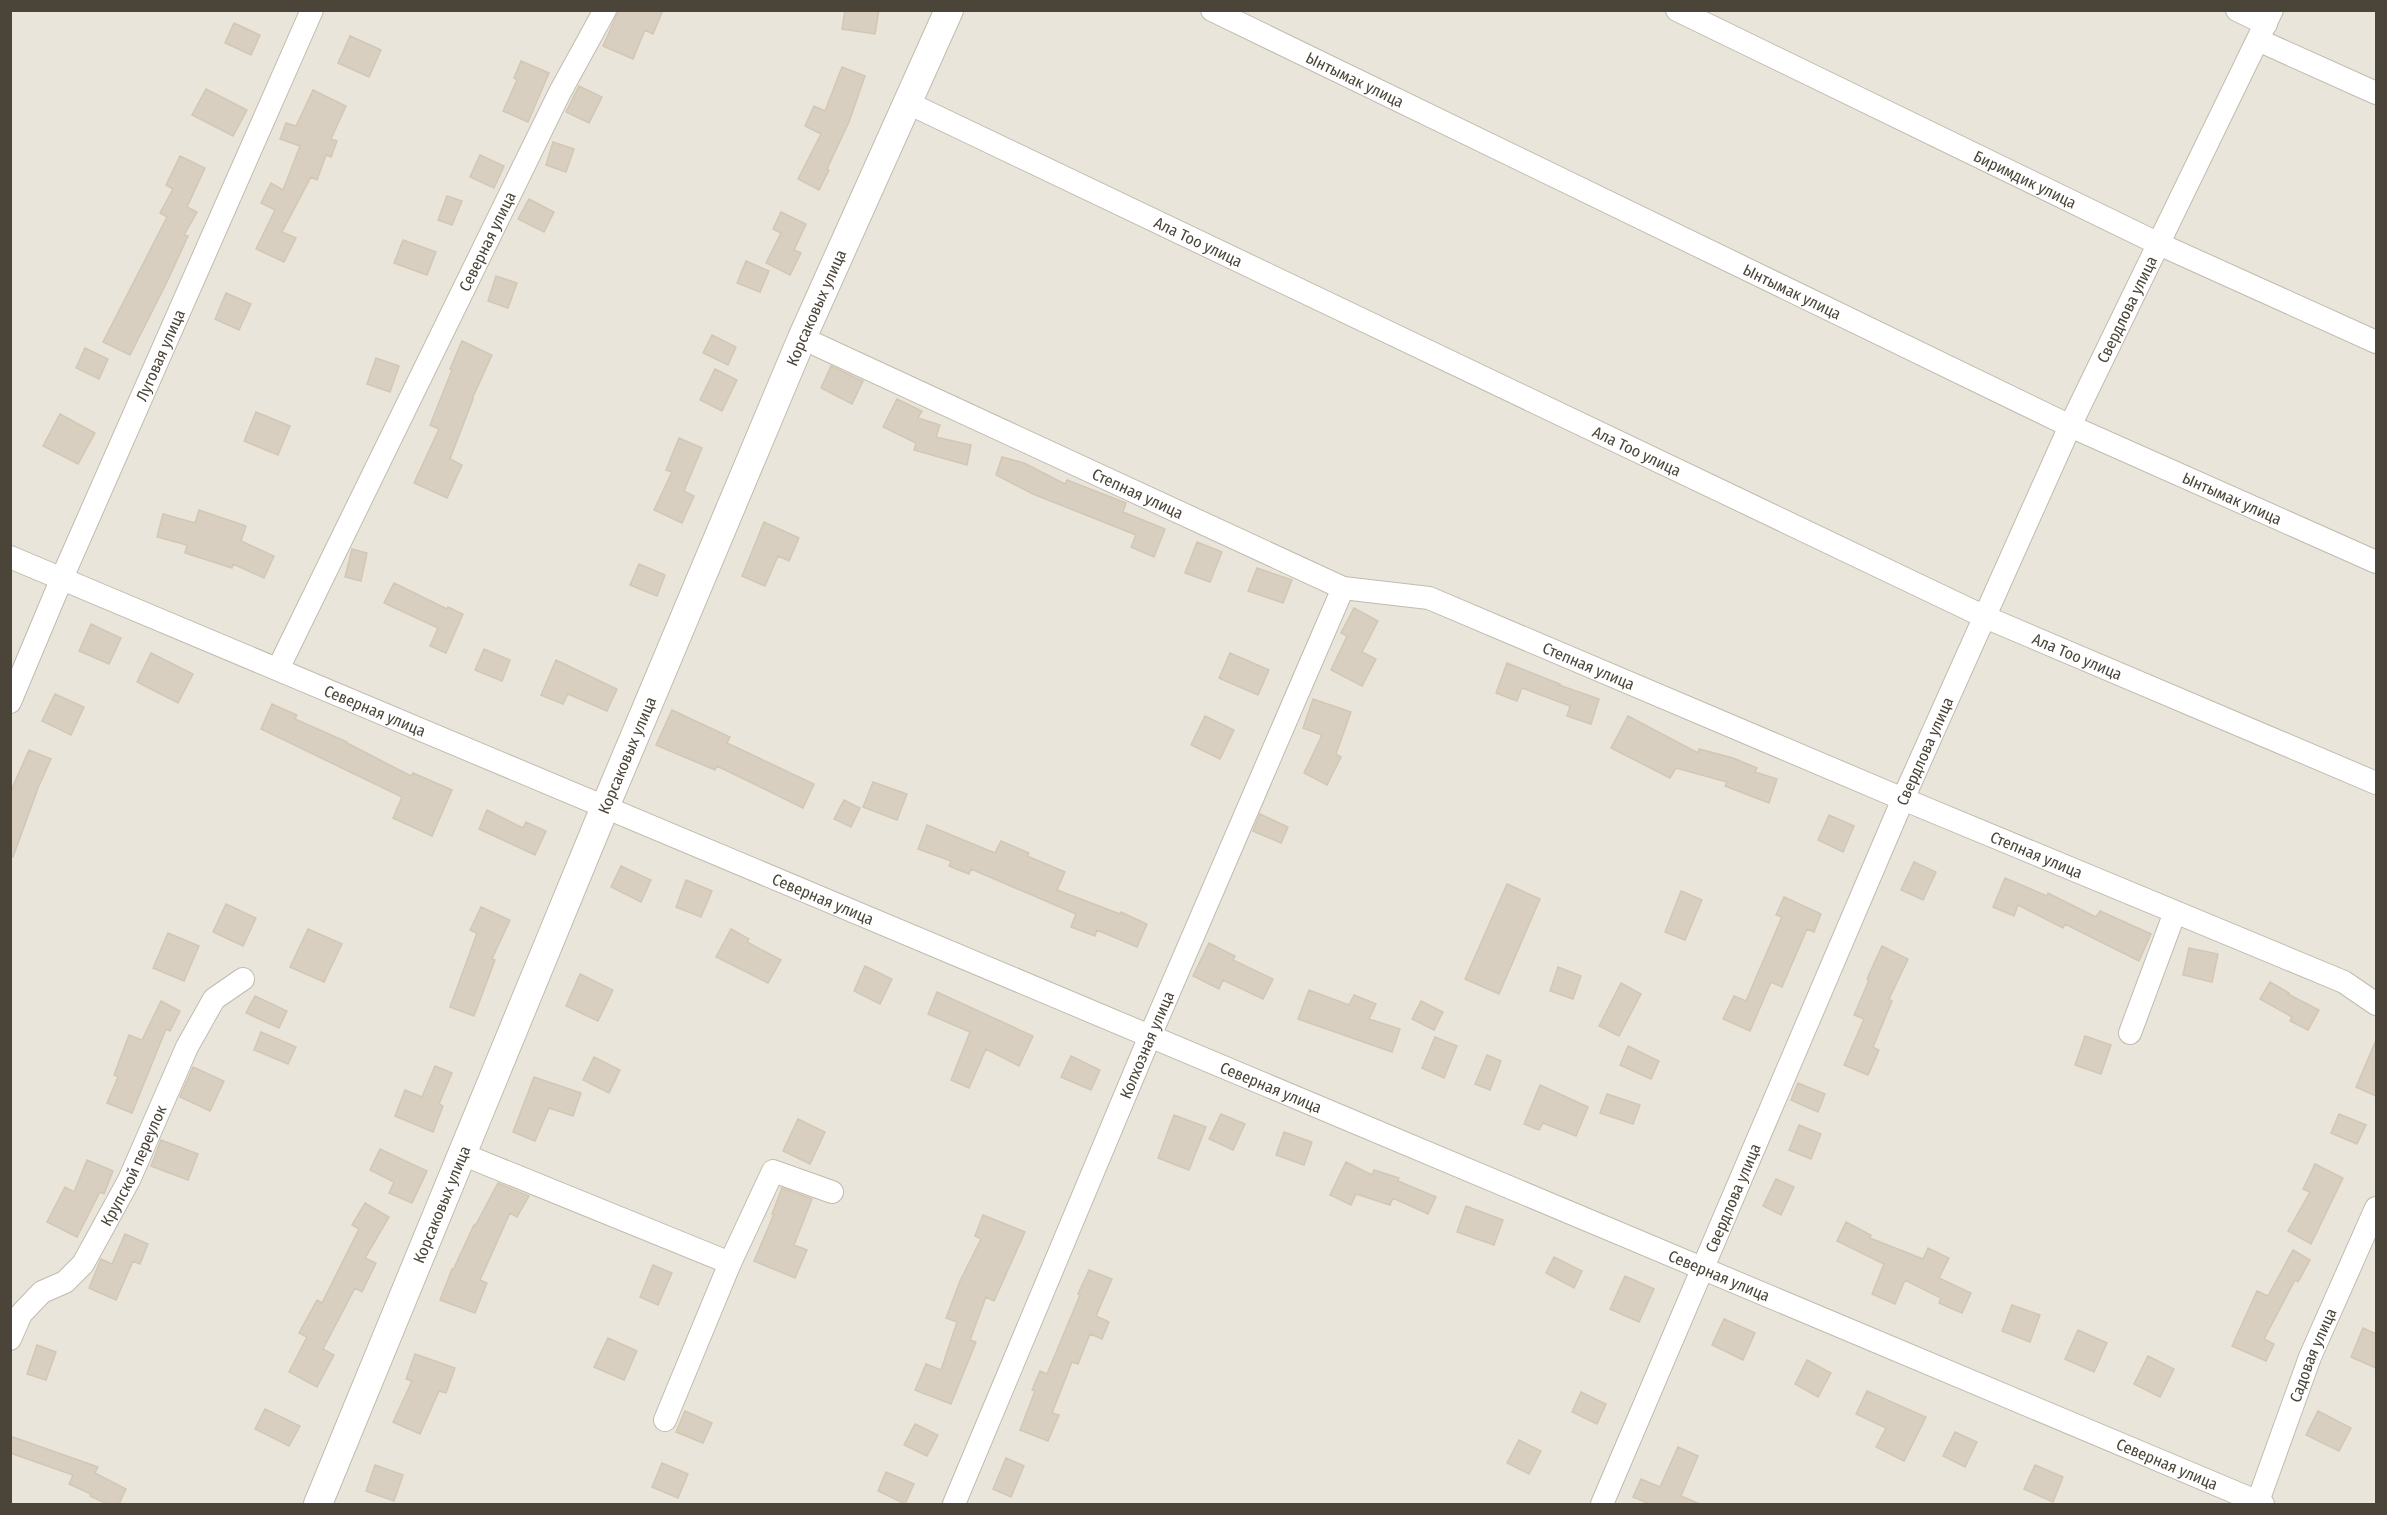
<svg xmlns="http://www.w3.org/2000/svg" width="2387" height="1515" font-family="'Fira Sans Condensed',sans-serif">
<rect width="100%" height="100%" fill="#f6f3ec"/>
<path fill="#eae5da" d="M11,11h2365v1493h-2365z"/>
<path fill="#d8cfc1" stroke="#d3c7b4" stroke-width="1.5" d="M619,10h44l-10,24 -8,-4 -12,29 -30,-13z
M845,10h34l-4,24 -33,-5z
M234,23l26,12 -9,20 -26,-12z
M350,36l31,14 -12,27 -31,-14z
M521,61l28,12 -21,49 -25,-11 14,-31 -3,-2z
M842,67l23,9 -16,46 -22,47 2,1 -10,20 -21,-11 23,-45 -16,-8 9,-20 11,5z
M579,86l23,11 -13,26 -23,-11z
M206,89l41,21 -14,26 -41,-21z
M313,90l33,16 -15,33 6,2 -6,16 -5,-2 -9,25 -6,-3 -29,55 14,6 -12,24 -28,-13 19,-39 -14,-7 10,-20 12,7 17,-44 -20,-7 6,-16 10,3z
M553,142l21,7 -8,23 -20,-7z
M480,155l24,11 -10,22 -24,-11z
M180,156l25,12 -18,39 10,5 -13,23 4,1 -22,48 -36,71 -27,-13 64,-125 -7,-4 13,-24 -7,-4z
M447,196l15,5 -10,24 -14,-5z
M529,199l25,13 -10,20 -26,-13z
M781,212l25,12 -12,26 7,3 -11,22 -24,-12 15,-30 -8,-4z
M403,240l33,12 -9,23 -33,-12z
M746,261l23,10 -9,21 -23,-9z
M496,276l21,7 -9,25 -20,-7z
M226,293l25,11 -12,26 -24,-11z
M712,335l24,12 -8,18 -25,-12z
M462,341l30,14 -20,44h1l-23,60 12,6 -15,33 -33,-15 25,-54 -9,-4 22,-55 -2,-1z
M85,348l23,11 -9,20 -23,-11z
M376,358l23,8 -9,26 -23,-8z
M831,366l32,15 -11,23 -31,-16z
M715,369l22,11 -15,31 -22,-11z
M897,399l25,12 -4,7 22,7 -4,12 35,8 -4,20 -53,-15 2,-7 -33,-16z
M256,412l34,14 -12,29 -34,-14z
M60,414l35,19 -17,31 -35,-18z
M679,438l23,10 -18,43 10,5 -12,27 -28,-13 18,-38 -6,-2z
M1002,457l22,6 41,21 2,-4 59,23 -3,9 42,17 -11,28 -23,-10 5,-12 -103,-41 -37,-19z
M199,510l47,16 -5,15 33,15 -10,22 -31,-14 -1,4 -47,-15 2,-8 -30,-8 6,-23 32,9z
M764,522l35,16 -10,23 -11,-5 -13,30 -23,-10z
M1197,542l25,10 -12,30 -25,-9z
M352,549l15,4 -6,28 -16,-4z
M639,564l26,11 -8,21 -27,-11z
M1257,568l35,12 -9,23 -35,-12z
M394,583l53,26 1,-2 15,7 -17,39 -16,-7 8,-18 -54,-25z
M1354,608l24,13 -16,31 14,7 -14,27 -31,-16 16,-34 -6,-3z
M91,624l30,14 -12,26 -30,-13z
M484,649l26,11 -8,21 -27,-11z
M151,653l42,21 -15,29 -41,-21z
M1230,653l39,17 -11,25 -39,-17z
M556,660l61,29 -10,22 -39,-17 -5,10 -22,-9z
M1507,663l53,21 -1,1 40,14 -8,25 -24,-8 3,-10 -48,-18 -5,13 -21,-8z
M55,694l29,13 -13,28 -29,-14z
M1313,699l38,13 -15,42 5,3 -14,28 -23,-12 18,-38 -19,-7z
M272,704l25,11 -2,4 52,23v1l64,33 2,-3 39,17 -20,46 -39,-18 9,-21 -141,-68z
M672,710l58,27 -3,6 87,41 -11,24 -86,-42 -2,4 -59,-25z
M1205,716l29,14 -14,29 -29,-14z
M1628,716l70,37 1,-4 34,9 24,10 -2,4 22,7 -8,24 -44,-17 2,-4 -51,-14 -6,10 -59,-30z
M29,750l22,9 -13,29 -25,69h-3v-64z
M873,782l34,12 -10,26 -34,-13z
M844,800l16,8 -9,19 -17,-8z
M487,810l36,18 3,-6 20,9 -11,24 -56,-26z
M1260,814l28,13 -7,16 -28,-12z
M1829,815l25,11 -11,26 -25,-12z
M927,825l68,28 6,-12 28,12 -2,3 38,16 -8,18 63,24 1,-2 26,12 -10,23 -40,-17 -2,6 -24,-9 5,-13 -105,-45 -2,5 -20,-8 2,-5 -33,-12z
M1914,862l22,10 -13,28 -22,-10z
M621,866l30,14 -10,22 -30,-15z
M2005,878l42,18 1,-3 48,24 4,-6 51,23 -12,27 -74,-37 -2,4 -45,-23 -4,11 -21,-9z
M686,880l26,11 -11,26 -25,-10z
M1507,884l33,15 -41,95 -34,-15z
M1681,891l21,9 -17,40 -20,-8z
M1784,897l37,17 -7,18 -7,-3 -25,58 -11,-5 -21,49 -27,-12 11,-23 12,5 36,-84 -6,-2z
M226,904l30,14 -13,28 -30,-14z
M481,907l29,13 -18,39 3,1 -21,56 -24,-9 27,-74 -7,-3z
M308,929l34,15 -18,38 -34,-15z
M731,929l18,10 -2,3 34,18 -13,23 -52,-26z
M168,933l31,13 -15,35 -31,-13z
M1209,943l26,13 -2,4 40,19 -10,20 -40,-19 -4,9 -26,-13z
M1882,946l26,13 -19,40 3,2 -19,46 6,3 -11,25 -24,-10 20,-46 -10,-4 15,-35 -2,-1z
M2189,948l29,6 -6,28 -29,-7z
M865,966l27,13 -12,25 -26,-13z
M1558,967l23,9 -8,23 -23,-8z
M580,974l33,16 -15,31 -32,-15z
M2270,982l19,11 -1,1 31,16 -11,20 -18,-9 2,-4 -32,-18z
M1621,983l20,11 -22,42 -20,-10z
M1309,990l40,15 5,-10 22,9 -7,15 31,10 -8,23 -94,-33z
M937,992l96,44 -14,30 -33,-17 -17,39 -18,-8 19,-48 -42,-18z
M255,996l32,15 -8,17 -33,-15z
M161,1001l19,10 -10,20 -4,-2 -34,84 -25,-10 11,-26 -4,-2 15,-40 13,5z
M1421,1001l22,11 -9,18 -22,-11z
M261,1032l35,15 -8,17 -34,-14z
M2085,1036l26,9 -10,29 -26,-9z
M1435,1037l22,9 -13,32 -22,-10z
M2376,1040v56l-20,-9z
M1628,1046l31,15 -8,18 -31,-14z
M1487,1055l14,6 -11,29 -15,-6z
M1071,1056l29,14 -9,20 -30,-13z
M594,1057l26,13 -11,23 -26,-13z
M435,1066l17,7 -13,31 4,2 -10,26 -38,-16 10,-26 17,7z
M193,1067l31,14 -14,30 -30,-14z
M534,1077l47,16 -8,23 -24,-8 -14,33 -22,-9z
M1798,1083l27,11 -7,18 -27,-12z
M1540,1085l48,22 -12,29 -33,-13 -4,7 -15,-6z
M1607,1094l33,11 -7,19 -33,-11z
M1221,1114l24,10 -12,26 -24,-11z
M2339,1114l27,11 -9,19 -26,-11z
M1174,1115l32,12 -17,43 -31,-12z
M798,1119l27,13 -15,32 -27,-13z
M1799,1125l22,9 -10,25 -22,-9z
M1284,1132l28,10 -8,23 -28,-10z
M161,1140l37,14 -10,26 -37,-14z
M380,1149l47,22 -15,32 -23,-10 5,-11 -24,-12z
M87,1160l26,11 -9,23 -4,-2 -23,45 -30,-15 18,-35 9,5z
M1346,1162l26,13 2,-5 25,8 -1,3 38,16 -8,17 -35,-16 -3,7 -34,-11 -5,11 -21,-10z
M2315,1164l28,14 -32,66 -23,-13 22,-39 -7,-3z
M1776,1179l18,8 -13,28 -18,-9z
M498,1183l31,13 -12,21 -7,-4 -30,67 7,3 -12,30 -35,-13 12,-31 1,1 21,-45 1,1z
M782,1188l30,11 -18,46 13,5 -12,28 -41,-17 20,-47h-2z
M365,1203l24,14 -24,41 11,5 -14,29 -7,-4 -32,61 11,6 -17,32 -28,-15 18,-35 -8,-4 18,-33 5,3 37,-74 -7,-4z
M1466,1206l37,14 -9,25 -37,-13z
M983,1215l42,17 -31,69 -8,-4 -16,43 6,2 -25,62 -36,-14 11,-26 15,6 16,-48 -11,-4 14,-37 21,-42 -6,-3z
M1846,1222l25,13 -1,3 53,21 5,-11 21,10 -10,20 32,15 -9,20 -23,-10 2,-5 -36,-18 -10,24 -23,-10 12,-30 -47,-23z
M125,1234l23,10 -8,20 -7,-3 -17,39 -27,-12 12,-29 11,5z
M2293,1250l17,10 -12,22 -3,-2 -31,59 10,5 -8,17 -34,-15 25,-55 11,5z
M1554,1257l28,14 -8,17 -28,-15z
M653,1265l19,8 -14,32 -18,-8z
M1089,1270l23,9 -16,37 13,6 -7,17 -12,-5 -12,30 -6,-2 -20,51 7,2 -11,26 -28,-11 15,-39 -3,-1 8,-19 7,3 33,-79 -2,-1z
M1625,1276l29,13 -15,33 -29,-13z
M2012,1305l28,10 -10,27 -28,-11z
M1724,1319l31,14 -12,27 -31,-15z
M2363,1328l13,6v34l-25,-11z
M2078,1330l29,13 -13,29 -29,-13z
M608,1338l29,13 -13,29 -30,-13z
M37,1345l19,7 -10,28 -19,-6z
M415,1354l40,14 -9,25 -7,-2 -19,43 -27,-12 19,-41 -6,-2z
M2148,1356l26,13 -14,28 -26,-13z
M1807,1360l24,13 -13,24 -23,-13z
M1867,1391l59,26 -22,44 -28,-14 10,-19 -30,-14z
M1581,1392l25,12 -9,20 -25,-12z
M265,1409l35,17 -11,20 -34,-17z
M685,1411l27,12 -9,20 -27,-11z
M2318,1411l33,17 -12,23 -33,-16z
M915,1424l23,11 -11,21 -23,-11z
M1955,1432l22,10 -12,25 -22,-11z
M10,1436l88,31 -3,6 31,16 -7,15h-12l-17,-8 1,-2 -22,-10 4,-9 -63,-22z
M1519,1440l22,11 -12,23 -22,-11z
M1678,1447l20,9 -17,40 19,8h-50l-17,-7 8,-18 19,8z
M1006,1458l18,8 -13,31 -18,-8z
M662,1463l26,11 -10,24 -26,-11z
M375,1465l28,10 -9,26 -28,-10z
M2035,1465l28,12 -10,25 -29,-13z
M886,1472l28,12 -9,20 -27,-13z"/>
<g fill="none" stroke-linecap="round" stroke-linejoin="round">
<g stroke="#c2bbae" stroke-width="24">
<g id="minor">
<path id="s1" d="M1212,10l858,416 306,136"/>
<path id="s2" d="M1677,10l482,234 217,98"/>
<path d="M2237,10l29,14"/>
<path d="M2258,40l118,53"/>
<path id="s3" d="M906,102l1079,515 391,166"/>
<path id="s4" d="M802,338l541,250 86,10 474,201 441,183 32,22"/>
<path id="s5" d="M10,557l2253,947"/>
<path id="s6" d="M278,669l282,-577 45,-82"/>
<path id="s7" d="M10,702l52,-124 250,-568"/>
<path d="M2130,1033l45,-121"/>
<path d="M462,1154l268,109"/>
<path id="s8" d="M10,1339l11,-25 21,-22 23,-10 18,-18 46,-84 58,-133 27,-48 29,-20"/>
<path d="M665,1420l65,-157 43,-92 59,21"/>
<path id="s9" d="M954,1504l196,-468 193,-448"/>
<path id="s10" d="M1602,1504l301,-705 167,-373 202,-416"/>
<path id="s11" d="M2257,1504l53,-147 66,-149"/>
</g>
</g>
<g stroke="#c2bbae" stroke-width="30">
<g id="tertiary">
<path id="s12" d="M318,1504l287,-697 197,-469 147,-328"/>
</g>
</g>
<use href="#minor" stroke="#fff" stroke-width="22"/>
<use href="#tertiary" stroke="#fff" stroke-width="28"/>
</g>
<g text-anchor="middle" stroke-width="5" stroke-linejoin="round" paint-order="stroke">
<g font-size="16" fill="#4b4439" stroke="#fff">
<text dy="6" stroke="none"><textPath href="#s1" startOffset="159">Ынтымак улица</textPath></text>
<text dy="6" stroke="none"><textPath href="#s2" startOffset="387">Биримдик улица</textPath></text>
<text dy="6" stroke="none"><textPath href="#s3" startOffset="324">Ала Тоо улица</textPath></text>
<text dy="6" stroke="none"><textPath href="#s6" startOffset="476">Северная улица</textPath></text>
<text dy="6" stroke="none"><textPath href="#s1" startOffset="645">Ынтымак улица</textPath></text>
<text dy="6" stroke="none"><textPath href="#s12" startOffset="1296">Корсаковых улица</textPath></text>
<text dy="6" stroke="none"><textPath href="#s10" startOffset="1305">Свердлова улица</textPath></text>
<text dy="6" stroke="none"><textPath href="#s7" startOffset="378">Луговая улица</textPath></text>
<text dy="6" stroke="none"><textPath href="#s3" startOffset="810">Ала Тоо улица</textPath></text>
<text dy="6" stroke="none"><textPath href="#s4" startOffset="370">Степная улица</textPath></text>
<text dy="6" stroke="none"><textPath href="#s1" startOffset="1131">Ынтымак улица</textPath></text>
<text dy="6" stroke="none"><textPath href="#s3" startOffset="1296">Ала Тоо улица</textPath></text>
<text dy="6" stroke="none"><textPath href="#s4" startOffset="856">Степная улица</textPath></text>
<text dy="6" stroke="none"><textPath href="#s5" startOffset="396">Северная улица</textPath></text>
<text dy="6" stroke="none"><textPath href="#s10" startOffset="819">Свердлова улица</textPath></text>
<text dy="6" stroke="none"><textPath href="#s12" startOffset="810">Корсаковых улица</textPath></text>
<text dy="6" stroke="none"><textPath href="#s4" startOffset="1342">Степная улица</textPath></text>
<text dy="6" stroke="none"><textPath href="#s5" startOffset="882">Северная улица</textPath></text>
<text dy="6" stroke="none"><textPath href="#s9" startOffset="498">Колхозная улица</textPath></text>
<text dy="6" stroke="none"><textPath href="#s5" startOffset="1368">Северная улица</textPath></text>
<text dy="6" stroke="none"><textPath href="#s8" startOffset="219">Крупской переулок</textPath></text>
<text dy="6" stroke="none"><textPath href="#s10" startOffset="333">Свердлова улица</textPath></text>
<text dy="6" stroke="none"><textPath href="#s12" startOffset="324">Корсаковых улица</textPath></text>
<text dy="6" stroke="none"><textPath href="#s5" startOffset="1854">Северная улица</textPath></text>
<text dy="6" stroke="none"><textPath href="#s11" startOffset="159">Садовая улица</textPath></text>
<text dy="6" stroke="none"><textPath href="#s5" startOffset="2340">Северная улица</textPath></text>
</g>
</g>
<rect width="2387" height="1515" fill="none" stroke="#4b4439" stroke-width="24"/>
</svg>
